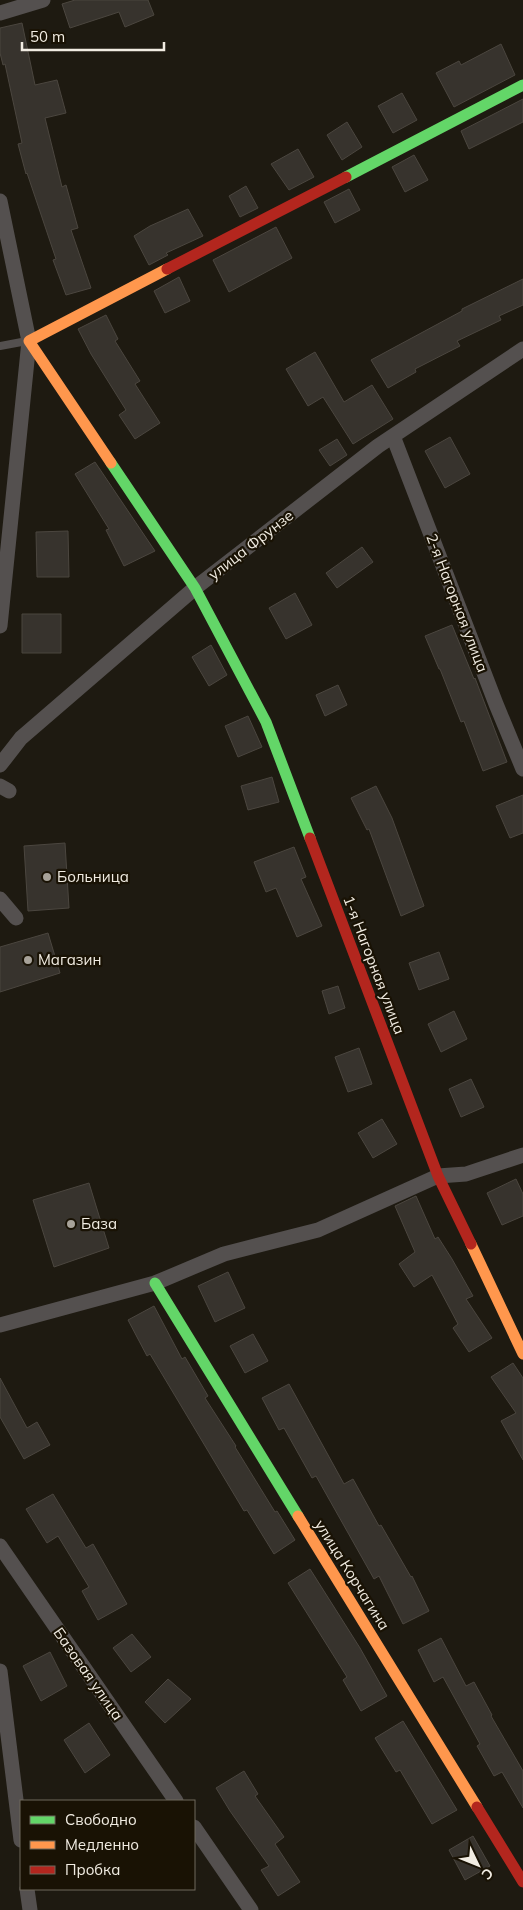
<svg xmlns="http://www.w3.org/2000/svg" width="523" height="1910" font-family="Mulish,sans-serif">
<rect width="100%" height="100%" fill="#1e1a11"/>
<path fill="#37332d" stroke="#4b463f" d="M75,0h73l6,15 -29,12 -6,-15 -49,16 -8,-24z
M22,23l13,62 22,-5 9,33 -21,5 17,69 4,-2 12,43 -7,2 20,58 -25,7 -13,-35 3,-1 -29,-86 -1,1 -8,-30 4,-1 -17,-79 -2,1 -3,-12v-25z
M501,44l14,31 -61,32 -18,-34 23,-12 2,4z
M402,93l15,27 -24,13 -15,-27z
M523,99v23l-54,27 -8,-18z
M347,122l15,25 -20,13 -15,-25z
M298,149l16,28 -25,13 -18,-26z
M414,155l14,25 -23,12 -13,-25z
M246,186l12,22 -18,9 -11,-21z
M349,189l11,21 -25,13 -11,-21z
M188,209l15,27 -37,17 2,2 -19,10 -15,-29 16,-10z
M276,227l16,31 -63,34 -16,-32z
M179,277l11,24 -25,12 -11,-22z
M523,279v26l-24,11 2,4 -44,21 3,5 -45,23 1,3 -28,16 -17,-28 91,-49v-2z
M106,315l12,24 -3,2 25,40 -5,3 25,39 -25,16 -16,-24 7,-5 -35,-56 -13,-25z
M315,352l29,50 28,-17 21,34 -40,25 -30,-47 -15,9 -22,-37z
M450,437l20,37 -25,14 -20,-37z
M337,439l10,16 -17,11 -11,-16z
M95,462l60,89 -31,15 -18,-36 3,-1 -34,-55z
M68,531l1,46h-32l-1,-45z
M362,547l11,15 -36,26 -11,-15z
M295,593l17,32 -26,14 -17,-31z
M22,614h39v39h-39z
M452,625l22,54 1,-1 32,84 -24,9 -19,-50 -3,1 -21,-53h-1l-14,-33z
M211,645l16,30 -18,11 -17,-29z
M338,685l9,20 -22,11 -9,-21z
M248,716l14,31 -24,10 -13,-31z
M272,777l7,25 -31,8 -7,-24z
M376,786l16,32 32,88 -23,10 -32,-87 -2,1 -16,-32z
M523,795v38l-13,5 -14,-32z
M65,843l4,65 -41,3 -4,-65z
M294,847l12,30 -5,2 21,47 -25,11 -21,-49 -10,4 -12,-30z
M48,933l12,40 -60,19v-45z
M439,952l10,27 -30,11 -10,-27z
M338,986l7,22 -16,6 -7,-23z
M454,1011l13,28 -26,13 -13,-28z
M359,1048l13,36 -24,8 -13,-35z
M471,1079l13,28 -23,10 -12,-28z
M382,1119l15,25 -24,14 -15,-25z
M516,1179l7,15v22l-21,9 -15,-32z
M89,1183l20,65 -55,19 -21,-67z
M416,1196l19,43 3,-2 14,22 21,37 -7,3 26,39 -23,14 -16,-24 5,-4 -26,-49 -18,12 -15,-23 16,-12 -20,-46z
M228,1272l17,36 -30,14 -17,-36z
M154,1306l28,53 3,-2 23,39 -3,2 31,48 -1,1 40,65 2,-1 18,29 -21,14 -27,-44 -3,1 -94,-157 -3,2 -19,-36z
M253,1334l15,27 -23,12 -15,-27z
M513,1363l10,15v82l-22,-39 15,-8 -25,-36z
M0,1378l27,50 10,-6 13,23 -26,14 -24,-42z
M289,1384l55,100 9,-5 26,47 2,-1 30,52 1,-1 17,35 -26,13 -24,-48 -5,3 -58,-103 -4,2 -28,-50 -5,2 -17,-32z
M53,1494l33,54 7,-4 34,60 -29,16 -16,-29 7,-4 -31,-51 -11,7 -21,-34z
M310,1569l50,79 27,48 -26,15 -18,-31 4,-3 -59,-94z
M132,1634l19,23 -20,15 -18,-24z
M441,1638l25,48 8,-4 18,33 -1,1 32,55v37l-21,-36 -8,4 -17,-30 3,-2 -37,-67 -9,5 -16,-32z
M50,1652l17,34 -26,15 -18,-35z
M168,1679l23,20 -26,24 -20,-21z
M403,1721l54,89 -25,14 -32,-54 -4,2 -21,-34z
M89,1723l21,32 -25,18 -21,-33z
M244,1771l14,23 -3,2 29,41 -9,7 25,38 -22,14 -17,-26 8,-4 -39,-55 -14,-23z
M473,1836l17,30 -25,14 -16,-30z"/>
<g fill="none" stroke-linecap="round" stroke-linejoin="round">
<path stroke="#54504f" stroke-width="8" d="M0,346l27,-5"/>
<path stroke="#54504f" stroke-width="15" d="M0,13l43,-13
M0,201l29,140 -29,285
M393,436l103,268 27,65
M0,765l21,-27 174,-150 183,-142 145,-97
M0,786l9,5
M0,899l16,19
M0,1325l155,-42 69,-29 94,-24 120,-54 28,-2 57,-19
M0,1546l176,255
M0,1671l21,169
M194,1827l57,83
M27,1889l3,21"/>
<path stroke="#63d668" stroke-width="11" d="M346,177l177,-92
M111,463l84,125 71,134 44,116
M155,1283l143,233"/>
<path stroke="#ff974d" stroke-width="11" d="M111,463l-82,-122 138,-72
M471,1244l52,110
M298,1516l179,291"/>
<path stroke="#b3261e" stroke-width="11" d="M167,269l179,-92
M310,838l128,338 33,68
M477,1807l46,75"/>
</g>
<g fill="#a7a299" stroke="#191204" stroke-width="2">
<circle cx="47" cy="877" r="5"/>
<circle cx="28" cy="960" r="5"/>
<circle cx="71" cy="1224" r="5"/>
</g>
<g text-anchor="middle" stroke-width="4.5" stroke-linejoin="round" paint-order="stroke">
<g font-size="15" fill="#f1ece2" stroke="#191204">
<text transform="translate(251 545) rotate(-38)" y="5">улица Фрунзе</text>
<text transform="translate(457 603) rotate(69)" y="5">2-я Нагорная улица</text>
<text transform="translate(374 965) rotate(69)" y="5">1-я Нагорная улица</text>
<text transform="translate(352 1575) rotate(58)" y="5">улица Корчагина</text>
<text transform="translate(88 1674) rotate(55)" y="5">Базовая улица</text>
</g>
<g font-size="15" fill="#f1ece2" stroke="#191204" text-anchor="start">
<text x="57" y="882">Больница</text>
<text x="38" y="965">Магазин</text>
<text x="81" y="1229">База</text>
</g>
</g>
<rect x="20" y="1800" width="175" height="90" fill="#191204" stroke="#6f695d"/>
<rect x="30" y="1816" width="25" height="8" fill="#63d668" stroke="#6f695d"/>
<text x="65" y="1825" font-size="15" fill="#f1ece2">Свободно</text>
<rect x="30" y="1841" width="25" height="8" fill="#ff974d" stroke="#6f695d"/>
<text x="65" y="1850" font-size="15" fill="#f1ece2">Медленно</text>
<rect x="30" y="1866" width="25" height="8" fill="#b3261e" stroke="#6f695d"/>
<text x="65" y="1875" font-size="15" fill="#f1ece2">Пробка</text>
<g transform="translate(478 1865) rotate(133)" stroke="#191204" stroke-width="4" paint-order="stroke">
<path d="M0-4L9 19L0 12L-9 19Z" fill="#f1ece2"/>
<text y="-8" font-size="14" font-weight="bold" text-anchor="middle" fill="#f1ece2">С</text>
</g>
<path d="M22 42v8h142v-8" fill="none" stroke="#f1ece2" stroke-width="2.5"/>
<text x="30" y="42" font-size="15" fill="#f1ece2" stroke="#191204" stroke-width="4" paint-order="stroke">50 m</text>
</svg>
